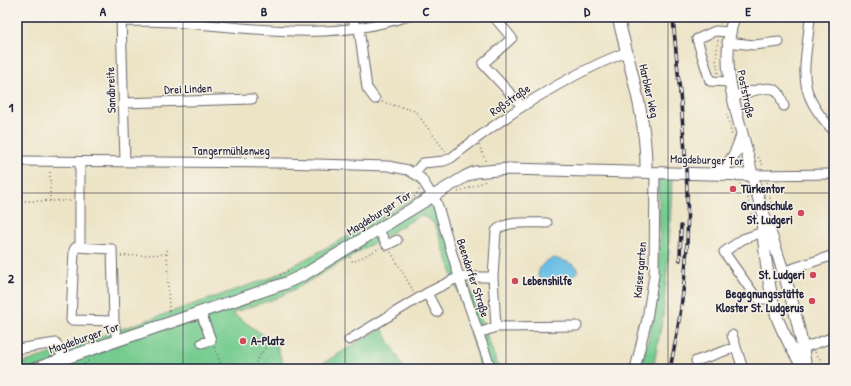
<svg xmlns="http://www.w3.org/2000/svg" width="851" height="386" font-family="'Patrick Hand',sans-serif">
<rect width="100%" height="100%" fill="#f7f3e8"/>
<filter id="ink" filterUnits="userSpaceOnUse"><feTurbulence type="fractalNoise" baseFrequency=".025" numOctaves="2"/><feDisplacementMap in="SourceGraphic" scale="8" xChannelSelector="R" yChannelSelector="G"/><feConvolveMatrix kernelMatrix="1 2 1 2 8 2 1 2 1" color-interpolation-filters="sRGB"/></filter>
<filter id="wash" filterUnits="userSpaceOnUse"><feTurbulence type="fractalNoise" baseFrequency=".012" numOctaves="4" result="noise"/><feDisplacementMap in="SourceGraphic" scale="16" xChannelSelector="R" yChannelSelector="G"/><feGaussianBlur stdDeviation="0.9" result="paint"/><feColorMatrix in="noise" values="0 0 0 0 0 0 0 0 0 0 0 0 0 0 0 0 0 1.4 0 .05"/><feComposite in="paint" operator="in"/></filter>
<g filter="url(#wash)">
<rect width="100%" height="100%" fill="#ede4c6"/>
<path fill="#76cc90" stroke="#4c7766" d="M658,178h14l-3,72 -6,66 -10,53h-13c5,-19 11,-37 14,-57 7,-44 6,-89 4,-134z
M432,187l19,42 17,55 31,85h-18l-17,-59 -27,-81 -5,-8 -11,-6 -124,73 -23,11 -42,14 44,31 9,25h-196l-1,-3 -9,3h-62v-4l253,-87 82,-44z
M382,328l22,41h-102l18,-4z"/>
<path fill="#68bee5" stroke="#457090" d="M554,258l14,4 10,6c-1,13 -32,18 -40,8 0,-9 7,-16 16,-18z"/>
</g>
<g filter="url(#ink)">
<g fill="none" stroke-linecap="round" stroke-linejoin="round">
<g stroke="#69666c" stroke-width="11">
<path id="minor" d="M121,17l4,145
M354,17v11
M494,17l18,21 -29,26 39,42
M810,17c-4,52 -17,73 24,114
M121,21c21,0 43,0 64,2 76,6 145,18 220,-6
M359,28l8,60 8,11
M727,42l27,3 25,-3
M729,82l-19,-1 -13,-42 18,-8 15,1
M732,97c10,-2 38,-15 46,-5 3,4 4,10 6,14
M123,103l129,-4
M17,161l263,2 108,3 20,4 13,8 16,25 22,74 32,92
M414,173l9,-10 21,-2 7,-3c55,-43 110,-80 175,-106
M752,175l82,-1
M547,223c-13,0 -42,-3 -51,8l-3,46 3,50 81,-1
M378,229l9,16 10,-5
M763,232l-20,7 -19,13 29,41 6,6h14
M80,246v-84
M782,272l52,-17
M427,293l10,19
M201,313l10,27 -9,3
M114,321l-2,-72 -36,-2 -2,3 -3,70 43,1 3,20
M479,333l17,-6
M732,335l11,34
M349,340l78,-47 32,-16h34
M803,348l31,-11
M17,349l39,-6 8,16
M696,361l40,-14
M635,369l12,-50 7,-44 1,-103"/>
</g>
<g stroke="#69666c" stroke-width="13">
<path id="major" d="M618,17c12,51 29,102 28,154
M734,17c-14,43 -1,82 10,124 6,23 10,46 18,68 18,51 37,105 44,160
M716,173c17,-11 20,-20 26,-38
M762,219c2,28 7,74 16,101 7,17 16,33 26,49
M34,369l252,-86 19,-9 161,-98 9,-4 33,-3 244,6"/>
</g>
<path stroke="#69666c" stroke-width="1.5" stroke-dasharray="1 3" stroke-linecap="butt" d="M704,17v3l4,-3
M718,17l3,3 -1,4
M718,73l-2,-14 2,-20
M382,102l33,9 31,41
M727,114l5,22
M479,145l7,17
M758,157l6,10
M767,182l5,26
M740,184l7,11 6,27
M458,192l28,-11
M414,197l6,-8
M17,201h55
M21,201v-32
M50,201v-32
M167,250l2,64
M391,252l23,40
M121,256l46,-2
M350,257l3,5 27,-14
M280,275l14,-7
M214,347l9,22
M815,352l6,8 2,9
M17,366l10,-3
M69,369l17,-6 3,-3
M251,369l17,-25"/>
<use href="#minor" stroke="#fff" stroke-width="9"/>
<use href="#major" stroke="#fff" stroke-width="11"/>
<g stroke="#22223b" stroke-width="3.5">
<path id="rail" d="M680,260l1,-34
M670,369c9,-41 15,-82 17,-124 3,-76 -8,-152 -14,-228"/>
</g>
<use href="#rail" stroke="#f7f3e8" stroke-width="2" stroke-dasharray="6" stroke-linecap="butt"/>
</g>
</g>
<path fill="none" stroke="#22223b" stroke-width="1" stroke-opacity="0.55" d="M183,17v352M345,17v352M506,17v352M668,17v352M17,193h817"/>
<g fill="#d1495b" stroke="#f7f3e8" stroke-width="1.5">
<circle cx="733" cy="189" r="4"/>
<circle cx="801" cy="213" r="4"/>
<circle cx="813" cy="275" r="4"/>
<circle cx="515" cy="281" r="4"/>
<circle cx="812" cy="301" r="4"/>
<circle cx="243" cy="341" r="4"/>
</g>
<g text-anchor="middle" stroke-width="3" stroke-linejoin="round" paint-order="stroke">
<g font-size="12" fill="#22223b" stroke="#f7f3e8">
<text transform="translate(188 89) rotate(-2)" y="4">Drei Linden</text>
<text transform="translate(111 90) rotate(-92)" y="4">Sandbreite</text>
<text transform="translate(649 91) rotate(77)" y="4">Harbker Weg</text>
<text transform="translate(746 94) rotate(78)" y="4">Poststraße</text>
<text transform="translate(510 100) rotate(-35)" y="4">Roßstraße</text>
<text x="231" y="155">Tangermühlenweg</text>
<text transform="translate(707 160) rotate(2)" y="4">Magdeburger Tor</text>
<text transform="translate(379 213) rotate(-32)" y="4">Magdeburger Tor</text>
<text transform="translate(640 270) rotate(-85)" y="4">Kaisergarten</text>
<text transform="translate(473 278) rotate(72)" y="4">Beendorfer Straße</text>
<text transform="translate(84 338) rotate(-19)" y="4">Magdeburger Tor</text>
</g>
<g font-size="12" font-weight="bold" fill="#22223b" stroke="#f7f3e8" text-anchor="start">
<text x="741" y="193">Türkentor</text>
<text x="793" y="210" text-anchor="end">Grundschule<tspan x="793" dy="14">St. Ludgeri</tspan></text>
<text x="805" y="279" text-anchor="end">St. Ludgeri</text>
<text x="523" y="285">Lebenshilfe</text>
<text x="804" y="298" text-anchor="end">Begegnungsstätte<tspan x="804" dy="14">Kloster St. Ludgerus</tspan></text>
<text x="251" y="345">A-Platz</text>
</g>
</g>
<rect width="851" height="386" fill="none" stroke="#f7f3e8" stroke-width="44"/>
<rect x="22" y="22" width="807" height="342" fill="none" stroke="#22223b" stroke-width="1.5"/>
<g font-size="13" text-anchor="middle" font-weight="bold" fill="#22223b">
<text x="103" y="16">A</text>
<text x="264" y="16">B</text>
<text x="426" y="16">C</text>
<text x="587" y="16">D</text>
<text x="748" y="16">E</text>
<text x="11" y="112">1</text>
<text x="11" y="283">2</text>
</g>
</svg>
